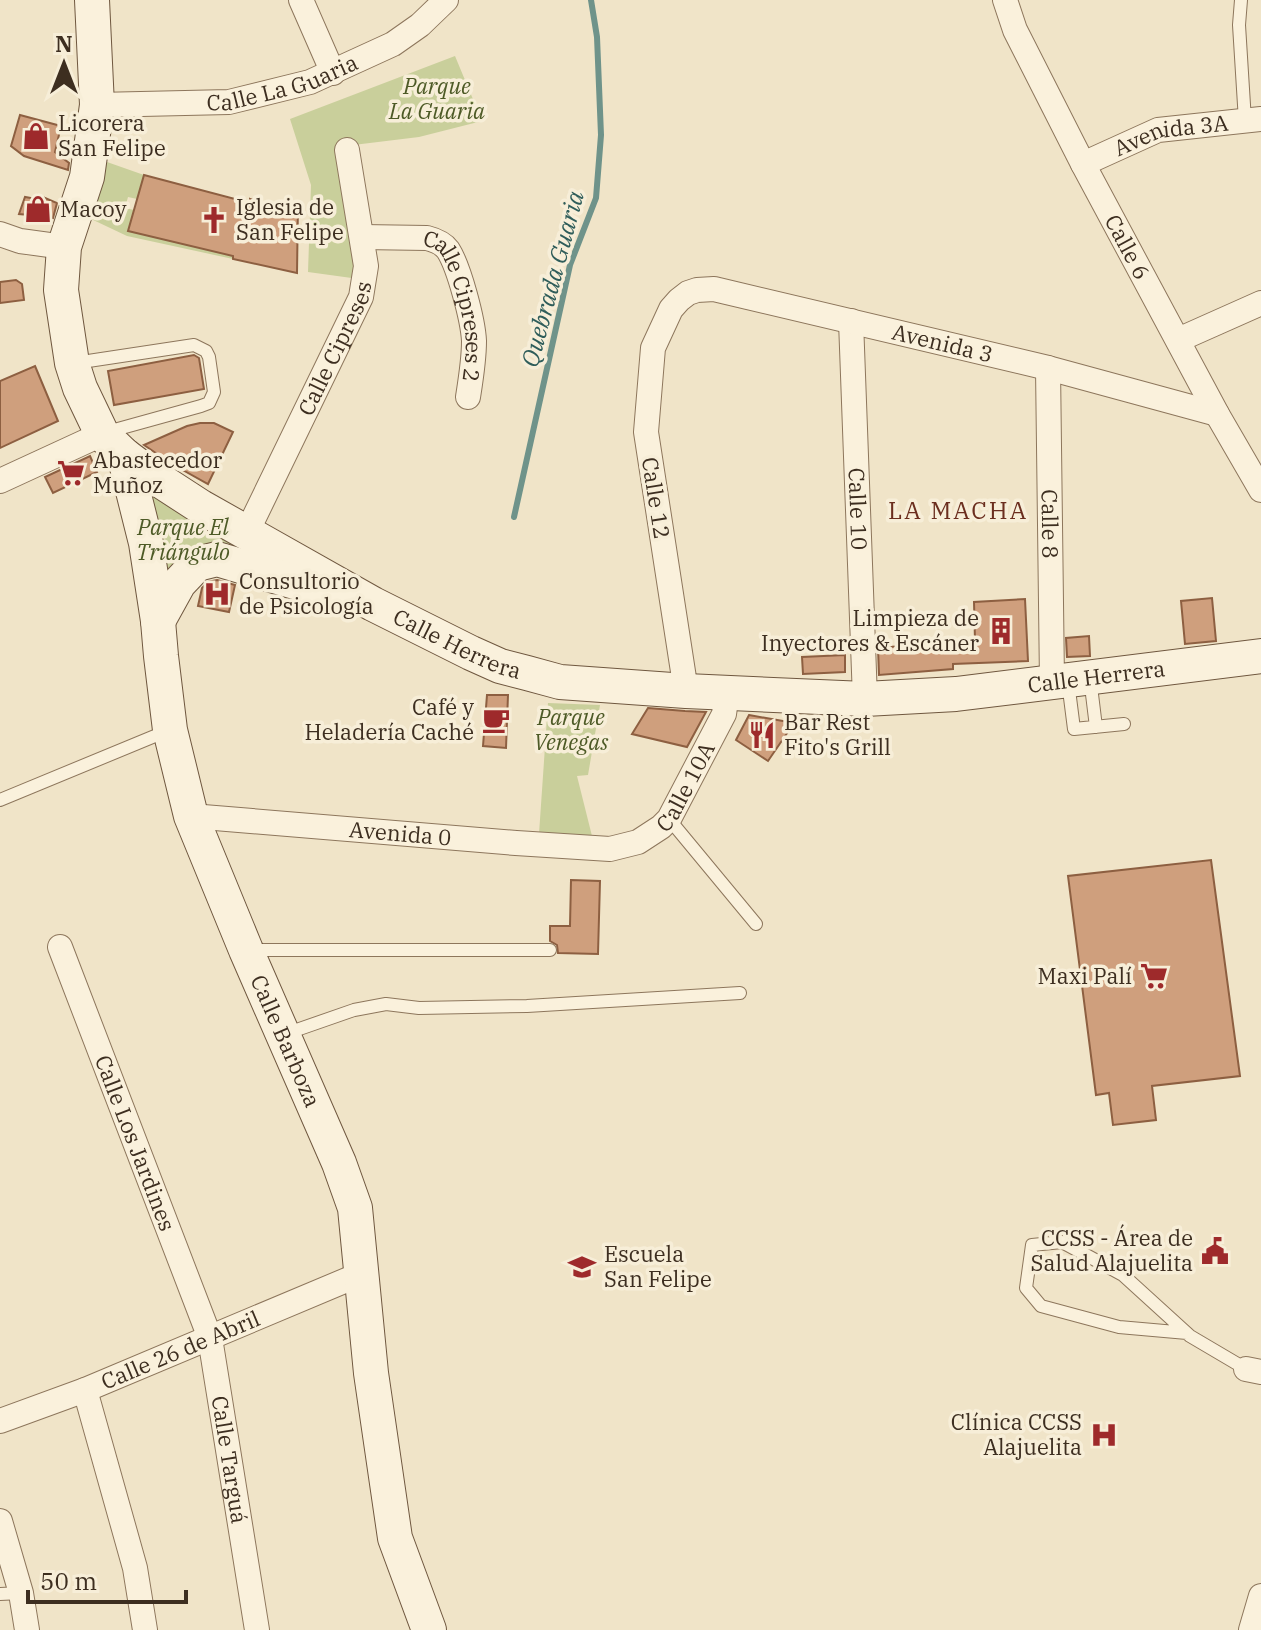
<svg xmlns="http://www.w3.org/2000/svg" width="1261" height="1630" font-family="'IBM Plex Serif',serif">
<rect width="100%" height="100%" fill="#f0e4c8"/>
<path fill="#c9cf9b" d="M455,56l27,65 -63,16 -82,10 22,132 -51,-7 3,-87 -21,-66z
M107,162l37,13 -7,24 -9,-2 -3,11 9,2 99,46v3l-106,-23 -38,-18z
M137,485l198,104 -117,-36 -49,28z
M548,703l52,2 -12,70 -11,1 15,60 -53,-2z"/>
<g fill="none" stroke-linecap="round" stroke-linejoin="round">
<path stroke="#6f938a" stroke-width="6" d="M514,517l56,-252 26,-67 5,-63 -4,-98 -6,-37"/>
</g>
<path fill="#cf9f7d" stroke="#8d5f41" stroke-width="2" d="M20,115l41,11 -6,26 14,11 -1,7 -44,-14 -13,-10z
M144,175l106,28v-4l11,4h37l-1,70 -64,-14v-3l-105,-25z
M38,195l19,8 -4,15 -12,-2 -13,3 2,-4 -11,-1 6,-17 11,2z
M16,280l6,4 2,16 -24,3v-21z
M194,355l5,3 5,31 -90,16 -6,-34z
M35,366l23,55 -58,27v-67z
M200,423h14l19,9 -25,52 -36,-20 -28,-19 43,-19z
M90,456l7,16 -44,21 -8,-16z
M217,580l18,5 -6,27 -31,-6 4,-18 6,-6z
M1212,598l4,43 -31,3 -4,-43z
M1025,599l3,62 -75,3v5l-74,6 -1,-27 97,-8 -1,-38z
M1089,636l1,20 -23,1 -1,-19z
M845,655v17l-42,2 -1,-17z
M487,695h21l-2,53 -23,-2z
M648,708l37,3 21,1 -19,35 -55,-13z
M749,715l45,8 -26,38 -32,-21z
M1211,860l29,216 -88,10 4,34 -43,5 -4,-32 -13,2 -28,-219z
M571,880l29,1 -2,73 -40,-1 -1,-8 -7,-4v-15h20z"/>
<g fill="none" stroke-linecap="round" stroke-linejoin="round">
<g stroke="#8d765c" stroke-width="14">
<path id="lane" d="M1241,0l-2,25 6,96
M75,363l119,-18 12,6 3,6 5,35 -5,11 -8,3 -94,26
M1090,678l6,49
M1068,682l6,47 50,-5
M0,800l167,-69
M669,819l87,105
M250,950h300
M285,1034l69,-24 32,-6 33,4 108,-2 213,-13
M1187,1333l-68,-6 -78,-21 -15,-18 6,-43 30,-3 61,33 67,61 56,33
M0,1594l21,-1"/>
</g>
<g stroke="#8d765c" stroke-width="26">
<g id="street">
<path d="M301,0l32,73"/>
<path id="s1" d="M1005,0l10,30 68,134 134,250 44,76"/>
<path id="s2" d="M97,105l132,-3 81,-20 83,-38 27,-19 26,-25"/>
<path id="s3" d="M1083,164l75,-34 103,-11"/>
<path d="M0,234l20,7 44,6"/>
<path id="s4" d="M362,237l65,1c8,2 16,5 21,12 11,17 25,70 26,91 0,19 -3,37 -6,56"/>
<path id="s5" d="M851,321l14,378"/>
<path d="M1178,340l83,-37"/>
<path id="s6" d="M1048,368l4,313"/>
<path d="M0,481l102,-47"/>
<path id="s7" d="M247,532l114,-235 5,-31 -19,-116"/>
<path id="s8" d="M686,691l-40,-259 7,-84 18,-39 8,-9 9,-7 9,-3 17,-1 334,79 169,46"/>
<path id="s9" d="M191,816l325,27 94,6 28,-7 23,-15 8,-8 55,-105 3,-21"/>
<path id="s10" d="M60,947l150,391 47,292"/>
<path d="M1246,1369l15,3"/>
<path d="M85,1390l50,178 10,62"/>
<path id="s11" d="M0,1421l85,-31 276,-116"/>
<path d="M0,1521l21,72 6,37"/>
<path d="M1251,1630l10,-34"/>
</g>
</g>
<g stroke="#6f573f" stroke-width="36">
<g id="secondary">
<path id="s12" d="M92,0l5,105 -10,72 -23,70 -3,43 11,73 8,25 22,46 22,21 20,15 57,37 172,97 98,49 29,13 27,7 33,9 126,9 179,8 91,-5 305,-38"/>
<path id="s13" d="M124,455l22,88 12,78 3,35 9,74 21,86 55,134 93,213 16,45 16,165 24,165 34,92"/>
<path d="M158,621l21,-38 18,-19 20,-5 105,31"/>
</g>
</g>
<use href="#lane" stroke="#faf1dc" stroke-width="12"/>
<use href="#street" stroke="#faf1dc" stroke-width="24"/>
<use href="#secondary" stroke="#faf1dc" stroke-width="34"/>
</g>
<defs>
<g id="shop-bare" transform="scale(2.16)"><path d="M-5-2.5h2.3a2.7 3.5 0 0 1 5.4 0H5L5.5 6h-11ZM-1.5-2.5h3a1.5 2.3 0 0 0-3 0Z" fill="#9e2a2b" stroke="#f7eed8" stroke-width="2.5" paint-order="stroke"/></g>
<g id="church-bare" transform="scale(2.16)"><path d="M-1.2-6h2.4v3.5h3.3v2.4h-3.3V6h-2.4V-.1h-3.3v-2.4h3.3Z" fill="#9e2a2b" stroke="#f7eed8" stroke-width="2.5" paint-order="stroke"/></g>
<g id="supermarket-bare" transform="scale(2.16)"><path d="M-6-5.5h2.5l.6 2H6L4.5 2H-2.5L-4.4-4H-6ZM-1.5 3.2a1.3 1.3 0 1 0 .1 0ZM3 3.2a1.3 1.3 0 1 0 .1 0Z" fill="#9e2a2b" stroke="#f7eed8" stroke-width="2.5" paint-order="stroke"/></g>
<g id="hospital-bare" transform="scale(2.16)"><path d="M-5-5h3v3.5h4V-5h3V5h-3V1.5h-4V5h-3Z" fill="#9e2a2b" stroke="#f7eed8" stroke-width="2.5" paint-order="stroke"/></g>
<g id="building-bare" transform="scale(2.16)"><path d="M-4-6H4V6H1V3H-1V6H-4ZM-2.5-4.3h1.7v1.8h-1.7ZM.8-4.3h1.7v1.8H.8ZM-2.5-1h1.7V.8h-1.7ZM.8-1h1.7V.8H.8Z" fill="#9e2a2b" stroke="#f7eed8" stroke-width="2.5" paint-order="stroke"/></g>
<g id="cafe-bare" transform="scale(2.16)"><path d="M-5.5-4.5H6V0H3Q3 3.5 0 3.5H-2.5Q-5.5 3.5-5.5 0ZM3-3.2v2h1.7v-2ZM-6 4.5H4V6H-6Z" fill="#9e2a2b" stroke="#f7eed8" stroke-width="2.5" paint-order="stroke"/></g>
<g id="restaurant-bare" transform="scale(2.16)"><path d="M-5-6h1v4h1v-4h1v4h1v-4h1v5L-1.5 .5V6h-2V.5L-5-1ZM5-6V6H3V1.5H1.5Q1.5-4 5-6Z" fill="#9e2a2b" stroke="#f7eed8" stroke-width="2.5" paint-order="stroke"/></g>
<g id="civic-bare" transform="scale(2.16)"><path d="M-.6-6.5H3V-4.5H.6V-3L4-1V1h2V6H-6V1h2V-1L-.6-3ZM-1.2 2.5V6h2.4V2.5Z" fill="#9e2a2b" stroke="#f7eed8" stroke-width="2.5" paint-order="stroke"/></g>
<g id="school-bare" transform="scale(2.16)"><path d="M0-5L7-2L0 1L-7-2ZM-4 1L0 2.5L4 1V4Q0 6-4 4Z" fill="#9e2a2b" stroke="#f7eed8" stroke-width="2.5" paint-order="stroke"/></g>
</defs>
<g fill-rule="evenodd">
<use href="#shop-bare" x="36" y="136"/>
<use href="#shop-bare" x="38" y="209"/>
<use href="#church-bare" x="214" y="220"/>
<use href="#supermarket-bare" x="71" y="473"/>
<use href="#hospital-bare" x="217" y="594"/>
<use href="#building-bare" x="1001" y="631"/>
<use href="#cafe-bare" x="496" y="720"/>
<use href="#restaurant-bare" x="762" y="735"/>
<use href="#supermarket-bare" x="1154" y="976"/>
<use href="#civic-bare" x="1215" y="1251"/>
<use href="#school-bare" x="582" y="1267"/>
<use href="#hospital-bare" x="1104" y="1435"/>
</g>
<g text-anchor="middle" stroke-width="7" stroke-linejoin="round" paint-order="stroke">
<g font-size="22" fill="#3d2e20" stroke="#f7eed8">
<text dy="8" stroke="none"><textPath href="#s2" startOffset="188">Calle La Guaria</textPath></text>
<text dy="8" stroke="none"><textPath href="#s3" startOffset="94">Avenida 3A</textPath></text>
<text dy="8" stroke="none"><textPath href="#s1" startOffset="276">Calle 6</textPath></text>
<text dy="8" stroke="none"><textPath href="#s4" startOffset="144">Calle Cipreses 2</textPath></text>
<text dy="8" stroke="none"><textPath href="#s8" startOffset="674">Avenida 3</textPath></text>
<text dy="8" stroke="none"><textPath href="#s7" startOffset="204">Calle Cipreses</textPath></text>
<text transform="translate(656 498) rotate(81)" y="8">Calle 12</text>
<text dy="8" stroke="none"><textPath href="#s5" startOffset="188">Calle 10</textPath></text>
<text dy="8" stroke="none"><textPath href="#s6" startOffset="156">Calle 8</textPath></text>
<text dy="8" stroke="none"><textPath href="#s12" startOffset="860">Calle Herrera</textPath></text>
<text dy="8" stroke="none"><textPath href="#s12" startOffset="1508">Calle Herrera</textPath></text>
<text dy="8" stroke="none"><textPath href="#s9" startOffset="524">Calle 10A</textPath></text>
<text dy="8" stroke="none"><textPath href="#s9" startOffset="210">Avenida 0</textPath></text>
<text dy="8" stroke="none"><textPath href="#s13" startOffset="612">Calle Barboza</textPath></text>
<text dy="8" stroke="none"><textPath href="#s10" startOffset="210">Calle Los Jardines</textPath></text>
<text dy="8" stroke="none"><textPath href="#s11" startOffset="194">Calle 26 de Abril</textPath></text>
<text dy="8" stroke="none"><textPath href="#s10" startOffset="542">Calle Targuá</textPath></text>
</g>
<g font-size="22" font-style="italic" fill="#4d5a26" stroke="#f7eed8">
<text x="437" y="94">Parque<tspan x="437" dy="25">La Guaria</tspan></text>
<text x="183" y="535">Parque El<tspan x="183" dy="25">Triángulo</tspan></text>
<text x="571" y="725">Parque<tspan x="571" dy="25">Venegas</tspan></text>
</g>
<g font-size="22" fill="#3d2e20" stroke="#f7eed8" text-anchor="start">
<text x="58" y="131">Licorera<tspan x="58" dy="25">San Felipe</tspan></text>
<text x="236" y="215">Iglesia de<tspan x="236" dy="25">San Felipe</tspan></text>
<text x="60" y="217">Macoy</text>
<text x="93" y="468">Abastecedor<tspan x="93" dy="25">Muñoz</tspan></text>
<text x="239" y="589">Consultorio<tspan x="239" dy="25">de Psicología</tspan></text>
<text x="979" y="626" text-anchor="end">Limpieza de<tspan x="979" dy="25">Inyectores &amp; Escáner</tspan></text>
<text x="474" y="715" text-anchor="end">Café y<tspan x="474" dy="25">Heladería Caché</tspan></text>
<text x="784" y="730">Bar Rest<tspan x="784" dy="25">Fito's Grill</tspan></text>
<text x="1132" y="984" text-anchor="end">Maxi Palí</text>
<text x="1193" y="1246" text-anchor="end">CCSS - Área de<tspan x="1193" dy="25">Salud Alajuelita</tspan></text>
<text x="604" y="1262">Escuela<tspan x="604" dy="25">San Felipe</tspan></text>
<text x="1082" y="1430" text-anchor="end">Clínica CCSS<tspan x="1082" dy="25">Alajuelita</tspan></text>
</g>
<g font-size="24" font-style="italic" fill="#2f5d5a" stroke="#f7eed8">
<text transform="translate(553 279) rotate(-75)" y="8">Quebrada Guaria</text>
</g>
<g font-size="24" letter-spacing="2" fill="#6b2e1e" stroke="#f7eed8">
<text x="958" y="519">LA MACHA</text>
</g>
</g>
<g transform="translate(64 64)" stroke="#f7eed8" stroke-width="6" paint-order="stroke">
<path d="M0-6L14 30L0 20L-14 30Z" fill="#3d2e20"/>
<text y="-12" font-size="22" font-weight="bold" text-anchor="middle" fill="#3d2e20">N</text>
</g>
<path d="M28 1590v12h158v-12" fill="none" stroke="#3d2e20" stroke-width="4"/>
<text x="40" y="1590" font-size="24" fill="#3d2e20" stroke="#f7eed8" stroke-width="6" paint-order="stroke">50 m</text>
</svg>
